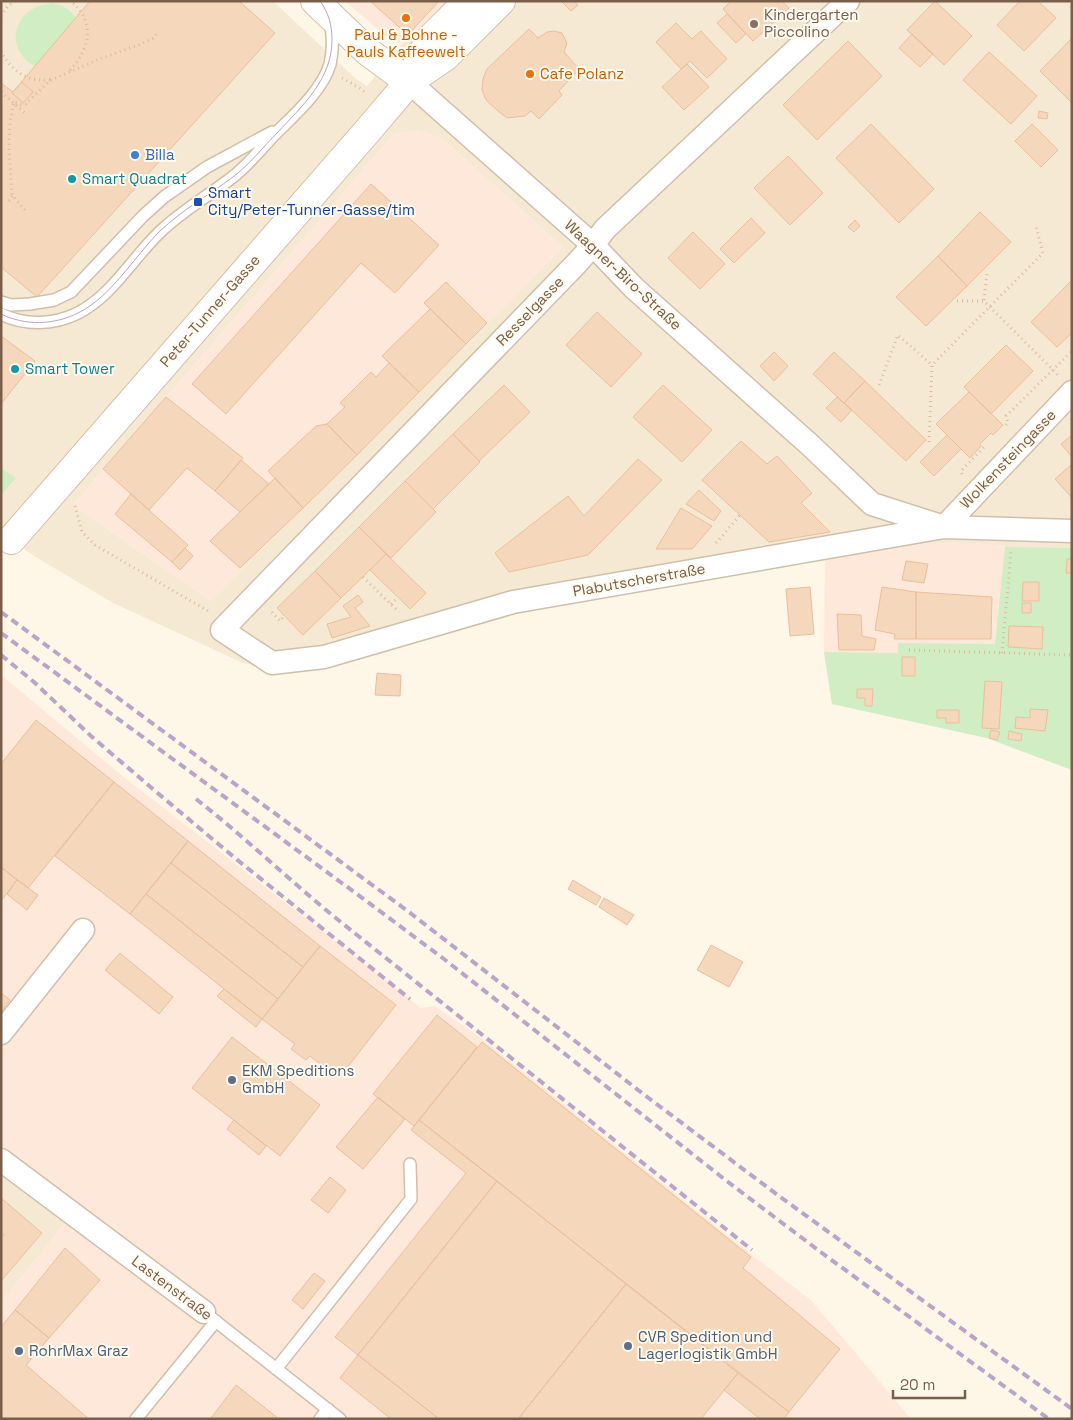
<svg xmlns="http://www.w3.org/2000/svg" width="1073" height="1420" font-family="'Space Grotesk',sans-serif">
<rect width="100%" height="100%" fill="#fef7e7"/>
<path fill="#f6e9d4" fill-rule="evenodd" d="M1,1h272l82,77 12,8 36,-43 15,-13 29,-29h625v769l-85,-32 -155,-34 -8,-52 74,1 107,-106 -29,-4h-49l-102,13 -298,48 -235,68 -49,-9 -130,-60 -79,-47 -33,-23zM417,130l24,8 122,109 -352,354 -138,-96 321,-371z
M1,1160l72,54 -72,88z"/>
<path fill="#fee8da" d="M345,1h102l-29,29 -15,13 -11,-1z
M417,130l24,8 122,109 -352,354 -138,-96 321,-371z
M927,543h49l29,4 -10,97 -96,-1 -1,10 -74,-1 1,-96z
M1,675l119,99 301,234 14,-2 46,32 276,221 54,41 100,119h-910v-117l68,-83 -68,-51z"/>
<path fill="#d1edc4" d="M52,3c13,3 19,7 26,18l-36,48c-6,-2 -13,-5 -17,-10 -22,-25 -2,-54 27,-56z
M1,468l15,10 -15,17z
M1005,547l67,1v222l-85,-32 -155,-34 -8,-52 74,1v-10l97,1z"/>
<path fill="#f5d7bc" stroke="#e9bf9c" d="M90,1h149l36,32 -238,264 -36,-30v-184l12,9z
M370,1h69l-31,34z
M561,1h13l4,4 -7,6z
M731,1h51l7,7 -36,33 -30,-32z
M935,1l37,35 -28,29 -37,-35z
M1020,1h18l18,17 -32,33 -27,-26z
M727,14l19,20 -10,9 -19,-20z
M676,23l16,16 9,-8 26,28 -20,19 -17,-17 -9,8 -25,-27z
M529,29l9,9 9,-6 7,-1 8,2 5,10 -3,9 15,17 -20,22 3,4 -23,24 -8,-8 -6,5 -18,2 -9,-7 -12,-11 -4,-10 1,-11 4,-10z
M912,34l21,20 -13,13 -21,-19z
M1072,38v64h-1l-31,-31z
M848,41l34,35 -65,64 -34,-35z
M989,52l48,44 -26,28 -48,-44z
M687,64l22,23 -25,23 -22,-23z
M22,82l11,10 -10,11 -11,-10z
M1039,111l9,2 -1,6 -9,-1z
M871,124l63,65 -35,34 -63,-65z
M1032,124l26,26 -17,17 -26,-26z
M788,156l35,37 -33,32 -36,-37z
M371,184l68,61 -44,48 -34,-30 -135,151 -34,-30z
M980,212l31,30 -44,44 -29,-30z
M751,218l14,15 -31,30 -14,-14z
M855,220l5,6 -6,6 -6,-5z
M693,232l32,32 -25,25 -32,-31z
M938,256l29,30 -41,40 -30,-29z
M1072,280v53l-15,14 -26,-25z
M446,282l41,41 -21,21 -42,-41z
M430,309l36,35 -47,48 -37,-36z
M597,312l45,42 -31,33 -45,-42z
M1,336l34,25 -34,43z
M1006,345l27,26 -42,43 -27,-27z
M774,352l14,14 -14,15 -14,-15z
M834,352l31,29 -21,22 -31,-29z
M389,363l30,29 -62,63 -30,-31 18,-17 -5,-4 31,-31 5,5z
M865,381l61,59 -20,21 -62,-58z
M504,385l26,27 -51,49 -26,-27z
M663,385l49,45 -30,32 -49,-45z
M969,392l34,33 -10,10 -2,-2 -11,11 1,2 -11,12 -34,-34z
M166,397l77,61 -28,33 -28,-23 -38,42 -46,-41z
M837,397l15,13 -11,12 -15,-14z
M327,424l30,31 -54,53 -35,-37 48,-45z
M453,434l27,28 -47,47 -28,-28z
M947,435l14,14 -27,27 -14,-14z
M1072,435v22l-11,-13z
M741,441l26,23 10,-8 35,37 -11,10 29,29 -61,10 -67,-62z
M638,459l24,21 -74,75 -79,17 -14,-19 73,-57 16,20z
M241,460l28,24 -29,28 -25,-21z
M1072,464v34l-17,-19z
M275,478l28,30 -63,60 -30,-27z
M405,481l31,31 -45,46 -32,-31z
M699,490l22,21 -7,10 -28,-17z
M131,494l57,51 -16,17 -57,-48z
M681,508l31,18 -20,23h-36z
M359,527l27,27 -45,44 -26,-27z
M185,548l8,8 -13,14 -8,-8z
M386,554l40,39 -16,16 -40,-39z
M1067,559h5v14h-6z
M906,561l22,3 -4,19 -22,-3z
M315,571l26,27 -38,37 -26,-27z
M1023,582h16v19h-17z
M810,587l4,47 -24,2 -4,-47z
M882,587l34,5v47h-22l1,-5 -20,-4z
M916,592l76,5 -1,42h-75z
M358,595l5,7 -8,6 15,18 -38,12 -5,-14 24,-7 -8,-11z
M1022,603h9v10h-9z
M837,614l24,1 1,21 14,3 -2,11h-35z
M1009,626l34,1 -1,22 -34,-2z
M902,657h13v19h-13z
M377,673l24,2 -1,21 -25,-1z
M985,681l17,1 -3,47 -17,-1z
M857,689h16l-1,17h-7v-8h-8z
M1030,709l18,1 -3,21 -30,-3 1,-11 14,1z
M937,710h22v13h-13v-5h-9z
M36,720l78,62 -86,106 -27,-21v-103z
M991,730l9,2 -3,8 -8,-2z
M1009,731l13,3 -1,7 -13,-2z
M114,782l74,59 -58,73 -75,-58z
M188,841l132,105 -17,21 -132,-104z
M171,863l132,104 -25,32 -132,-105z
M1,867l16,13 -16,21z
M17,880l21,15 -11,15 -20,-16z
M573,880l28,17 -5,8 -28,-16z
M146,894l132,105 -16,20 -132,-105z
M604,898l30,17 -7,10 -28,-18z
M711,945l32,17 -14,25 -32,-17z
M320,946l76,59 -57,73 -29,-22 -4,4 -15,-11 4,-5 -33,-25z
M120,953l53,44 -14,17 -54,-44z
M224,989l38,30 -6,8 -39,-31z
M1,993l9,7 -9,12z
M437,1015l40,32 -63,79 -41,-32z
M232,1037l88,68 -40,51 -88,-68z
M482,1042l269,215 -8,11 97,81 -51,63 -370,-292z
M378,1097l27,22 -42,50 -27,-22z
M234,1120l32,26 -7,9 -32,-26z
M419,1120l78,61 -139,174 -23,-18 131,-164 -55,-43z
M330,1177l16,13 -18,23 -17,-13z
M497,1181l129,103 -108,135h-79l-81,-64z
M1,1198l41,35 -41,48v-43l3,-3 -3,-2z
M65,1248l35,32 -51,58 -34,-28z
M314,1273l11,8 -22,28 -11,-9z
M626,1284l112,89 -37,46h-183z
M15,1310l34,28 -23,27 63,54h-85l-3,-2v-90z
M358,1355l81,64h-48l-51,-41z
M738,1373l51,39 -5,7h-24l-36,-29z
M236,1385l43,34h-67l-1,-1z"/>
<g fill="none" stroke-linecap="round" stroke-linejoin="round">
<g stroke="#d0bfab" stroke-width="14">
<path id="lane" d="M1,302l10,3 19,-1 24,-4 17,-8 72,-76 21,-19 43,-30 65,-35
M1,314c24,12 53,11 77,-1 35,-18 55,-56 83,-82 22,-21 49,-36 73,-55 15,-12 27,-27 40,-41 19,-19 49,-45 56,-71 3,-13 3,-29 0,-42
M204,1312l136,107
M276,1369l135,-170 -1,-35
M136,1419l80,-98
M320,1419l8,-10"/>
</g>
<g stroke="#d0bfab" stroke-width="25">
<path id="street" d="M848,1l-243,228 -12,16 -16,18 -355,367 50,33 52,-6 189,-55 431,-75 128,4
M409,82l184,163 41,43 176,157 62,59 72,23 128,-135
M1,1033l82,-103
M1,1160l203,152"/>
</g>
<g stroke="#d4c0a9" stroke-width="30">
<path id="secondary" d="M315,1l52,50 42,31
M410,81l35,-24 56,-56
M11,540l359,-412 39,-46 20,-42 39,-39"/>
</g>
<path stroke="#dabb9f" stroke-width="3" stroke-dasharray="1 4" stroke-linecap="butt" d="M1,16l7,-10 7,-5
M1,51c9,19 28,33 50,28
M70,70c20,-21 26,-48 1,-69
M342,78l16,9 8,6
M1,92l24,21
M9,201l4,-5
M25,210l-8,-9 -5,-7 -3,-45 1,-28 4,-19 8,3 4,-1 23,-23 53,-23 39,-14 13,-6 3,-5
M984,300l3,-26
M957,301h27l74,74
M879,385l19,-50 34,30
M1006,425l2,-2 -2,-7 66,-65
M929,442l3,-77 111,-112 -7,-26
M962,474l-1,-3 25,-26
M75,506l7,26 13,13 113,66
M716,543l24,-28
M363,577l36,35
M391,604l7,-7
M272,612l8,9 4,-5
M909,650l163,5
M1002,653l9,-101"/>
<use href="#lane" stroke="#fff" stroke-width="11"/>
<use href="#street" stroke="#fff" stroke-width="22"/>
<use href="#secondary" stroke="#fff" stroke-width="28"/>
<path stroke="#bba3c9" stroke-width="1" d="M1,314c24,12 53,11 77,-1 33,-16 56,-56 82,-82 22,-21 49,-36 73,-54 17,-13 30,-30 45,-45 25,-27 54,-53 54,-92 0,-14 -3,-27 -12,-39"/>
<path stroke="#bba3c9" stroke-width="4" stroke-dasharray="8 5" stroke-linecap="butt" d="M1,612l408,300 233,181 137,103 293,213
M1,633l364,267 79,59 284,223 94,71 227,166
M1,655l33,27 57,54 63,54 81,68 175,141
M196,799c50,39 96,84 146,124l410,327"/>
</g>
<g fill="#e8710a" stroke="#fffaee" stroke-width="2">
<circle cx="406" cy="18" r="5"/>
<circle cx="530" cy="74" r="5"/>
</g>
<circle fill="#8d6e63" stroke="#fffaee" stroke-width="2" cx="754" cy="24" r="5"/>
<circle fill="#3f7fe0" stroke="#fffaee" stroke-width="2" cx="135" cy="155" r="5"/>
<g fill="#0f9aa8" stroke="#fffaee" stroke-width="2">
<circle cx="72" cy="179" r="5"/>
<circle cx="15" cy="369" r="5"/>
</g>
<rect fill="#1a4fb4" stroke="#fffaee" stroke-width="2" x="193" y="197" width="10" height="10" rx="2.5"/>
<g fill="#5c6f8a" stroke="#fffaee" stroke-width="2">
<circle cx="232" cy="1080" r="5"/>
<circle cx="628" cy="1346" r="5"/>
<circle cx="19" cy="1351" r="5"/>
</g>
<g text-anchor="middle" stroke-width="4" stroke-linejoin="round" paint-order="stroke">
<g font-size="15" fill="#785e54" stroke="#fffaee" text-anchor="start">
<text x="764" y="20">Kindergarten<tspan x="764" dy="17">Piccolino</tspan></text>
</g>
<g font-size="15" fill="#c56008" stroke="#fffaee">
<text x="406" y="40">Paul &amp; Bohne -<tspan x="406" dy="17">Pauls Kaffeewelt</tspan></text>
<text x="540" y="79" text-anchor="start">Cafe Polanz</text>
</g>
<g font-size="15" fill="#366cbe" stroke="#fffaee" text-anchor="start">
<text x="145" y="160">Billa</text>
</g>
<g font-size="15" fill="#0d838f" stroke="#fffaee" text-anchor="start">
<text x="82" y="184">Smart Quadrat</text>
<text x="25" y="374">Smart Tower</text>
</g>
<g font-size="15" fill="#164399" stroke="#fffaee" text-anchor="start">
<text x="208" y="198">Smart<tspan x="208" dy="17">City/Peter-Tunner-Gasse/tim</tspan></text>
</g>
<g font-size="15" fill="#795e49" stroke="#fffaee">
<text transform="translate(623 275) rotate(43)" y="5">Waagner-Biro-Straße</text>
<text transform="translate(210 311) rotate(-49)" y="5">Peter-Tunner-Gasse</text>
<text transform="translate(530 311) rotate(-46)" y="5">Resselgasse</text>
<text transform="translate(1008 459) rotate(-46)" y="5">Wolkensteingasse</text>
<text transform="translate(639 580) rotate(-10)" y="5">Plabutscherstraße</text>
<text transform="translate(172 1288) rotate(37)" y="5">Lastenstraße</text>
</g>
<g font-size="15" fill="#4e5e75" stroke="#fffaee" text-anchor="start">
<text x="242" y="1076">EKM Speditions<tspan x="242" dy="17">GmbH</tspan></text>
<text x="638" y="1342">CVR Spedition und<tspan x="638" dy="17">Lagerlogistik GmbH</tspan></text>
<text x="29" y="1356">RohrMax Graz</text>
</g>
</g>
<rect width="1073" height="1420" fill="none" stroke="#795e49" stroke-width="5"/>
<path d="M893 1390v8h72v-8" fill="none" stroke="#795e49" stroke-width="2.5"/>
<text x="900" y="1390" font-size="15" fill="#795e49" stroke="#fffaee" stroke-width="4" paint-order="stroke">20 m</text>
</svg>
